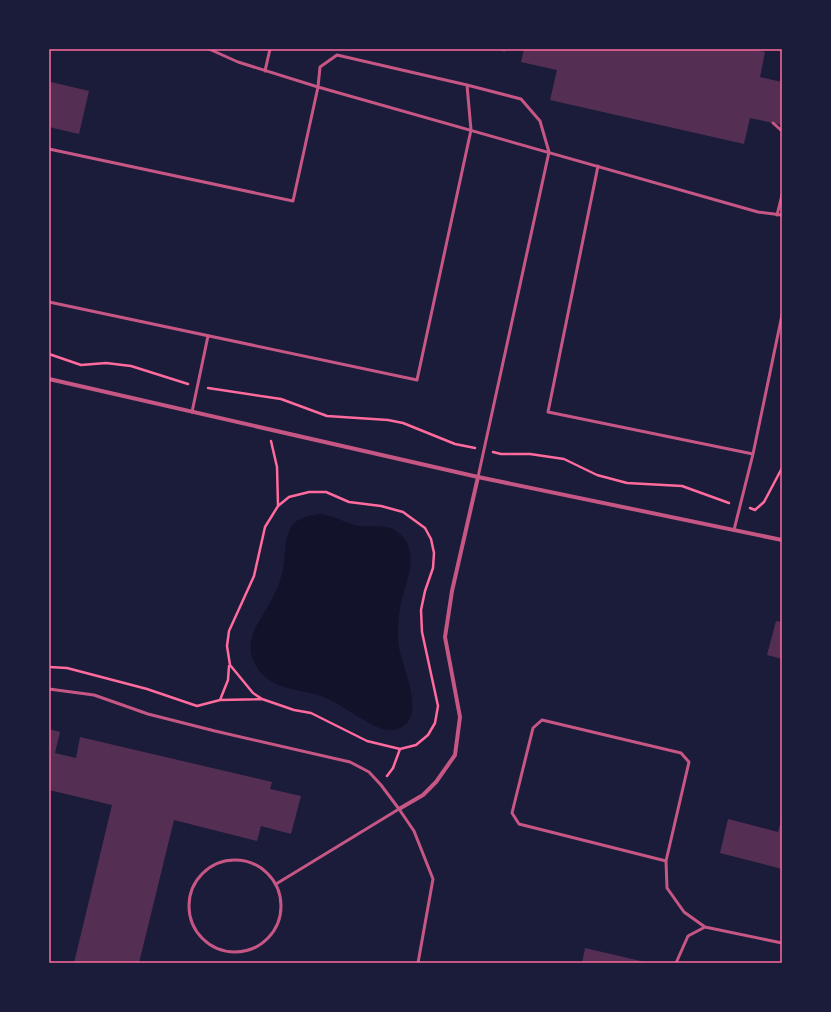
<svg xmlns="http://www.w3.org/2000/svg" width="831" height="1012" font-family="Jost,sans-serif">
<rect width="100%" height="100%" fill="#1b1b3a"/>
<path fill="#12122b" d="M321,514c12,1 22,8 34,11 16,4 33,-4 46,10 22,22 0,53 -2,80 -1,11 -2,22 0,33 4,20 26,66 3,79 -7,4 -12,4 -20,2 -20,-8 -37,-22 -56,-31 -24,-10 -54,-6 -70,-32 -13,-21 0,-40 11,-58 6,-10 12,-23 15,-34 4,-14 1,-31 8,-45 5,-11 20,-14 31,-15z"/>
<path fill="#542f53" d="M495,49h10v3z
M524,49h227l14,3 -5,25 22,5v43l-32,-7 -6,26 -194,-44 7,-30 -36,-8z
M51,82l38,9 -10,43 -30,-7v-38z
M776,621l6,1v37l-15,-4z
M49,729l11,3 -5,21 21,5 4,-21 192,45 -2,7 31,7 -10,38 -30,-8 -4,15 -83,-21 -35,143h-65l38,-158 -63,-15z
M782,818v51l-62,-16 8,-34 50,13z
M585,948l60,14v1h-63z"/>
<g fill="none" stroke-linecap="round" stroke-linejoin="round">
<path stroke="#ff6b9d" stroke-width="2.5" d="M49,354l32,11 25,-2 25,3 57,18
M208,388l73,11 46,17 61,4 15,3 52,21 20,4
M271,441l6,26 1,38
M493,452l8,2h29l34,5 33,16 30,8 55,3 47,17
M750,508l5,2 9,-8 18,-34
M49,667l18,1 80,21 50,17 23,-6 42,-1
M220,700l8,-20 1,-14
M387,776l6,-8 7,-19 16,-4 12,-10 7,-12 3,-17 -16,-74 -1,-22 4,-19 8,-23 1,-15 -3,-14 -6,-11 -22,-16 -22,-6 -32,-4 -23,-10h-17l-20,5 -11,9 -13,21 -11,49 -25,55 -2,15 3,19 23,28 9,6 32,11 17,3 56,28 33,8"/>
<path stroke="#c65784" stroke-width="3" d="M209,49l29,13 80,25 440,125 24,3
M265,71l5,-22
M782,81v-1
M773,123l9,8
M49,149l244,52 25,-114 2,-20 17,-12 130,30 54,14 19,22 9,31 -71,325
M598,166l-50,246 205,42 29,-139
M777,215l5,-20
M49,302l368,78 54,-250 -4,-45
M192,412l16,-76
M734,530l19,-76
M49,689l45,6 54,19 67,17 135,31 19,10 12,13 18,24 15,22 19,48 -15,84
M189 906a46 46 0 1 1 92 0a46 46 0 1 1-92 0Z
M666,861l23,-99 -8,-9 -139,-33 -9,8 -21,85 7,11 147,37 1,27 17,24 21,15
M276,884l123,-75
M676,963l12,-27 17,-9 77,16"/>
<path stroke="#c65784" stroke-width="4" d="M49,379l429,98 304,63
M399,809l24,-14 13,-13 19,-27 5,-38 -15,-80 7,-46 26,-114"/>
</g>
<rect width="831" height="1012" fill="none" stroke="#1b1b3a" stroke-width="100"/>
<rect x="50" y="50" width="731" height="912" fill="none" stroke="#ff6b9d" stroke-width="1.5"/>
</svg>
